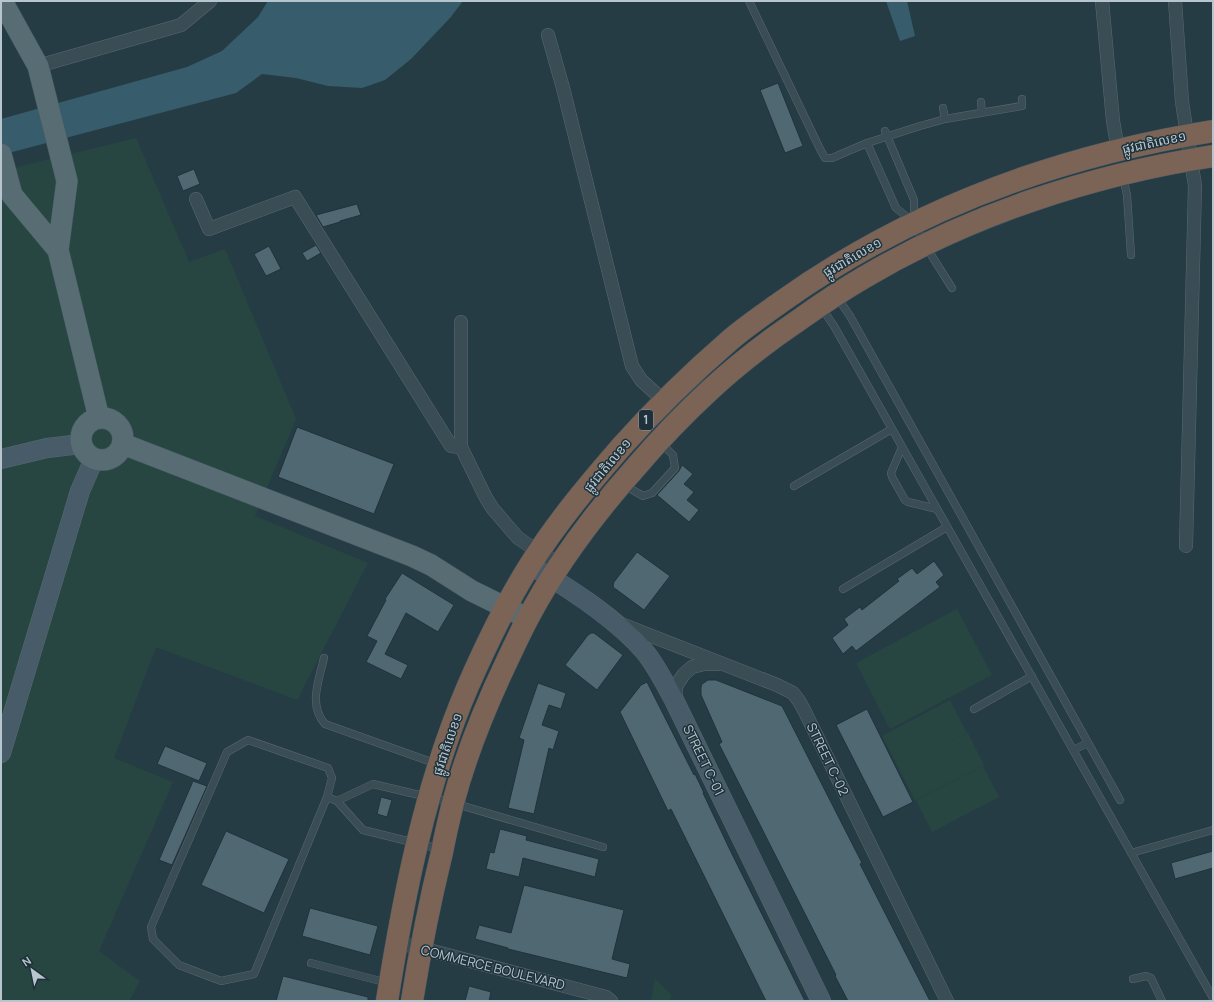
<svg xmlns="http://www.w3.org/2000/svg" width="1214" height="1002" font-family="Manrope,'Noto Sans Khmer',sans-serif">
<rect width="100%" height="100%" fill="#253c45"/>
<path fill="#274641" d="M136,138l53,124 36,-13 71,170 -41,97 113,47 -71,137 -141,-53 -42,111 59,24 -74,169 41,30 -11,20h-128v-830z
M957,609l35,66 -102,54 -34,-66z
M950,700l17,33 -31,16 32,-16 16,32 -69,35 -33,-64z
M983,766l16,31 -67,35 -16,-32z
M655,978l16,17 -1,6h-19z"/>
<path fill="#375d6d" d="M268,1h195l-13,17 -21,22 -18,19 -26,21 -23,8 -34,-2 -32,-8 -34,-4 -26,19 -235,62v-36l186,-52 35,-16 36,-34z
M886,1h21l8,35 -15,5z"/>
<path fill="#506872" stroke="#20333c" d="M778,83l25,63 -18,7 -25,-63z
M194,169l6,15 -17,7 -6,-15z
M357,204l4,11 -21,6v1l-17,5 -7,-12z
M316,245l5,8 -14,8 -5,-8z
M269,246l12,23 -15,7 -12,-22z
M297,427l97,37 -20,50 -96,-37z
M682,465l11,9 -9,10 10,8 -7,8 12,10 -10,12 -32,-27 22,-24z
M637,552l33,24 -26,34 -27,-20 -3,-2 -1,-2 1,-4z
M934,561l10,14 -8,7 4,5 -84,64 -4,-5 -9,8 -11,-16 16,-13 -4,-6 16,-12 2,3 37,-29 -2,-2 15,-11 5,6z
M402,573l52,32 -16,27 -32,-19 -21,41 23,11 -7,14 -35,-17 11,-21 -10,-5 19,-36 -1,-1z
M591,633h3l29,22 -26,35 -32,-25 23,-30z
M708,680h8l66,26 80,157 -2,1 70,137h-82l-13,-25 1,-1 -117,-231 3,-2 -21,-47v-8l1,-3z
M647,682l47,93 1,-1 9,19h-1l27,57 75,151h-39l-95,-192 -3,2 -48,-99 21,-27z
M538,683l28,10 -5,16 -12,-4 -7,20 17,6 -6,19 -4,-2 -15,66 -26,-6 16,-68 -5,-2z
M867,709l46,93 -30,15 -47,-92z
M165,746l42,17 -8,18 -42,-17z
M193,781l14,5 -35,79 -13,-5z
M381,797l11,3 -5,17 -10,-3z
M500,829l27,7 -1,4 73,19 -4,18 -72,-19 -4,19 -33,-8 4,-17 4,1z
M226,831l63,28 -25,54 -63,-28z
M1213,851v17l-38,11 -4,-16z
M524,885l100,25 -12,49 18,5 -3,14 -119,-29v-1l-33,-9 4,-14 32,8z
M310,908l68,18 -8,29 -68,-19z
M283,976l85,21v4h-92z
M469,986l22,6 -2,9h-24z"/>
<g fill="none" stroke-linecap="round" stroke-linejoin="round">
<g stroke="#586972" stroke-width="8">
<path id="lane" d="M749,1l71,148 5,9h7l35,-15 53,-17 25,-7 77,-13v-7
M981,102l1,11
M943,108l2,11
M885,131l29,69v23l11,22 27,43
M867,143l29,65 16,13
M1123,177l4,18 4,60
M837,297l13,19 270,484
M821,307l13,19 379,672
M902,447l-11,26 1,4 13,23 3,2 29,7
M624,485l19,11 9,-3 23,-25 -2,-13 -13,-13
M794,486l98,-57
M843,589l104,-62
M324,658c-5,22 -16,47 1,66l112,40
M974,709l58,-33
M248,740l80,28 4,10 -5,19 -73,177 -33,7 -42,-16 -26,-26 -2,-12 76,-175z
M1073,750l15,-7
M327,797l10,4 26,29 77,19
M337,801l36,-17 80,19 150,44
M1131,853l82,-23
M311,963l77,20
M1133,979l13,-3 5,2 11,23"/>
</g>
<g stroke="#586972" stroke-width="14">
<path id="street" d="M1102,1l11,120 5,29
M1175,1l7,101 13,84 -9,360
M548,35l15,53 69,278 9,14 23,21
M38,66l143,-41 29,-24
M196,199l13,30 86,-32 156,249 10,1
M461,322v125l25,51 7,11 25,29 21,14 21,12
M621,624l156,61 16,8 6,8 5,9 143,291
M675,702l1,-16 8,-12 8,-7 12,-3h15
M397,943l24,5 185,49 5,4"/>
</g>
<g stroke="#586972" stroke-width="20">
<path id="secondary" d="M1,459l46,-11 34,-4
M530,565c39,23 86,53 115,87 12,15 21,33 30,50l146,299
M1,753l79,-262 14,-32"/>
</g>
<g stroke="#465861" stroke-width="22">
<path id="primary" d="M2,1l36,65 29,115 -9,69 41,168
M1,154l11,41 46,55
M81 439a21 21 0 1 1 42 0a21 21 0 1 1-42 0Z
M123,444l289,112 19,9 41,26 55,27"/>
</g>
<g stroke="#475962" stroke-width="23">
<path id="highway" d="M387,1001c17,-107 38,-215 81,-315 18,-41 38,-83 62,-121 27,-43 59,-81 92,-119 33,-37 69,-72 107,-105 16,-14 34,-26 52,-39 129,-92 276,-146 432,-171
M412,1001c8,-50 18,-100 30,-149 3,-16 7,-33 11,-49 13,-49 32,-96 54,-142 7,-15 14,-30 22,-45 29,-54 66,-103 107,-149 23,-27 48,-53 74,-77 28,-26 58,-49 89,-70 21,-15 42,-29 64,-42 106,-63 228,-103 350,-122"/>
</g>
<use href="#lane" stroke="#3a4c54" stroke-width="7"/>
<use href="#street" stroke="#3a4c54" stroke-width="13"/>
<use href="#secondary" stroke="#475c68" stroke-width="19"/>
<use href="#primary" stroke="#586c74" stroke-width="21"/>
<use href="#highway" stroke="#7b6356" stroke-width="22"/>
</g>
<g text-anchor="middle" stroke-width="3" stroke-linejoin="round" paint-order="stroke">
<rect fill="#1e313a" stroke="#8999a2" stroke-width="1" x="639" y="410" width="14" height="20" rx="3"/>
<g font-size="12" font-weight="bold" fill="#b7c6ce">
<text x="646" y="424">1</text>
</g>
<g font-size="13" fill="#b7c6ce" stroke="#1e313a">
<text transform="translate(1154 142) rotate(-12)" y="5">ផ្លូវជាតិលេខ១</text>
<text transform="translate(852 257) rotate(-30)" y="5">ផ្លូវជាតិលេខ១</text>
<text transform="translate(607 465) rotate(-50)" y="5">ផ្លូវជាតិលេខ១</text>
<text transform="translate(447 744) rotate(-71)" y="5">ផ្លូវជាតិលេខ១</text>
<text transform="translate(828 759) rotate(64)" y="5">STREET C-02</text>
<text transform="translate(704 760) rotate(64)" y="5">STREET C-01</text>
<text transform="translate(493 967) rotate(14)" y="5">COMMERCE BOULEVARD</text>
</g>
</g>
<rect width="1214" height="1002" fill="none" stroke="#b7c6ce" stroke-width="4"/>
<g transform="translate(32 970) rotate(327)" stroke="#1e313a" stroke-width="3" paint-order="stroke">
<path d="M0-3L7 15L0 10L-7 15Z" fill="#b7c6ce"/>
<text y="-6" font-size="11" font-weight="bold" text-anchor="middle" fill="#b7c6ce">N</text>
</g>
</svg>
